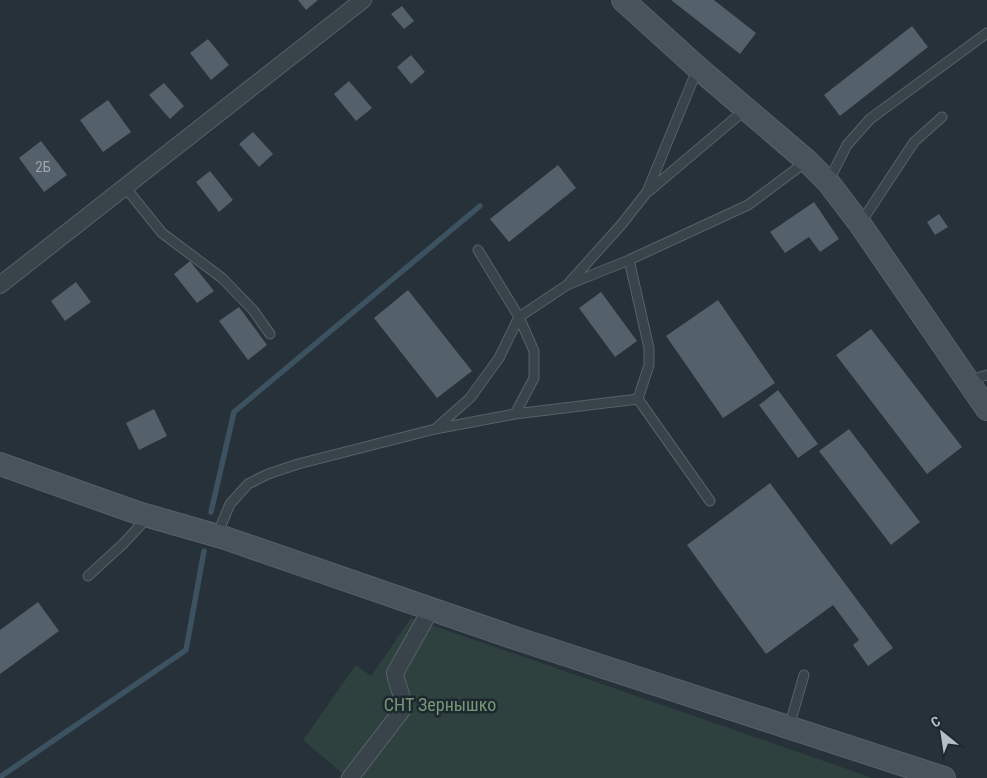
<svg xmlns="http://www.w3.org/2000/svg" width="987" height="778" font-family="'Roboto Condensed',sans-serif">
<rect width="100%" height="100%" fill="#263139"/>
<path fill="#2e413e" d="M411,618l462,160h-534l3,-5 -39,-33 53,-75 15,11z"/>
<g fill="none" stroke-linecap="round" stroke-linejoin="round">
<path stroke="#3d5260" stroke-width="5.5" d="M211,512l23,-100 246,-206
M0,777l186,-127 18,-99"/>
</g>
<path fill="#54606a" d="M298,0h20l-12,10z
M671,0h43l42,33 -16,21z
M402,6l12,15 -10,8 -13,-15z
M912,26l16,21 -88,69 -16,-21z
M208,39l21,26 -18,15 -21,-27z
M411,55l14,17 -14,12 -14,-17z
M349,81l23,27 -16,13 -22,-27z
M164,83l20,23 -14,13 -21,-24z
M108,100l23,32 -28,20 -23,-32z
M253,132l20,22 -14,13 -20,-23z
M41,141l26,34 -23,17 -25,-34z
M558,165l18,23 -67,54 -19,-23z
M210,171l23,29 -14,12 -23,-30z
M814,202l25,37 -19,13 -11,-15 -24,16 -15,-21z
M939,214l9,13 -13,8 -8,-13z
M190,261l24,30 -17,12 -23,-29z
M76,282l15,20 -26,19 -14,-20z
M408,290l64,81 -35,27 -63,-80z
M601,292l36,49 -22,16 -36,-49z
M718,300l57,83 -52,35 -57,-82z
M239,307l28,38 -19,15 -29,-39z
M871,329l91,118 -35,27 -91,-119z
M778,390l40,54 -20,14 -39,-53z
M154,409l13,27 -28,14 -13,-27z
M849,429l71,93 -29,23 -72,-94z
M770,483l123,165 -25,18 -15,-21 6,-5 -26,-35 -67,49 -79,-109z
M38,602l21,29 -59,43v-44z"/>
<g fill="none" stroke-linecap="round" stroke-linejoin="round">
<g stroke="#576168" stroke-width="11">
<path id="lane" d="M828,182l19,-37 23,-26 117,-86
M125,187l37,46 60,45 31,32 17,24
M649,191l97,-82
M860,224l54,-82 28,-25
M629,260l20,88v17l-11,34
M569,283l52,-58 26,-33 50,-122
M969,380l18,-5
M638,399l72,102
M515,414l19,-36v-27l-15,-34 48,-32 62,-25 119,-55 59,-44
M435,429l35,-31 29,-40 20,-41 -41,-67
M217,535l13,-31 18,-20 20,-10 30,-10 137,-35 80,-15 123,-15
M88,576l35,-32 25,-27
M789,727l15,-52"/>
</g>
<g stroke="#576168" stroke-width="18">
<path id="street" d="M0,285l363,-285
M350,778l53,-69c1,-13 -6,-23 -8,-36l36,-64"/>
</g>
<g stroke="#576168" stroke-width="24">
<path id="secondary" d="M623,0l75,68 109,93 21,21 32,42 127,185
M0,464l138,49 87,25 290,100 429,140"/>
</g>
<use href="#lane" stroke="#39434a" stroke-width="9"/>
<use href="#street" stroke="#39434a" stroke-width="16"/>
<use href="#secondary" stroke="#48535c" stroke-width="22"/>
</g>
<g text-anchor="middle" stroke-width="5" stroke-linejoin="round" paint-order="stroke">
<g font-size="15" fill="#9da6ae">
<text x="43" y="172">2Б</text>
</g>
<g font-size="18" fill="#769878" stroke="#1e282f">
<text x="440" y="711">СНТ Зернышко</text>
</g>
</g>
<g transform="translate(942 733) rotate(330)" stroke="#1e282f" stroke-width="4" paint-order="stroke">
<path d="M0-4L9 19L0 12L-9 19Z" fill="#b5bec5"/>
<text y="-8" font-size="14" font-weight="bold" text-anchor="middle" fill="#b5bec5">С</text>
</g>
</svg>
